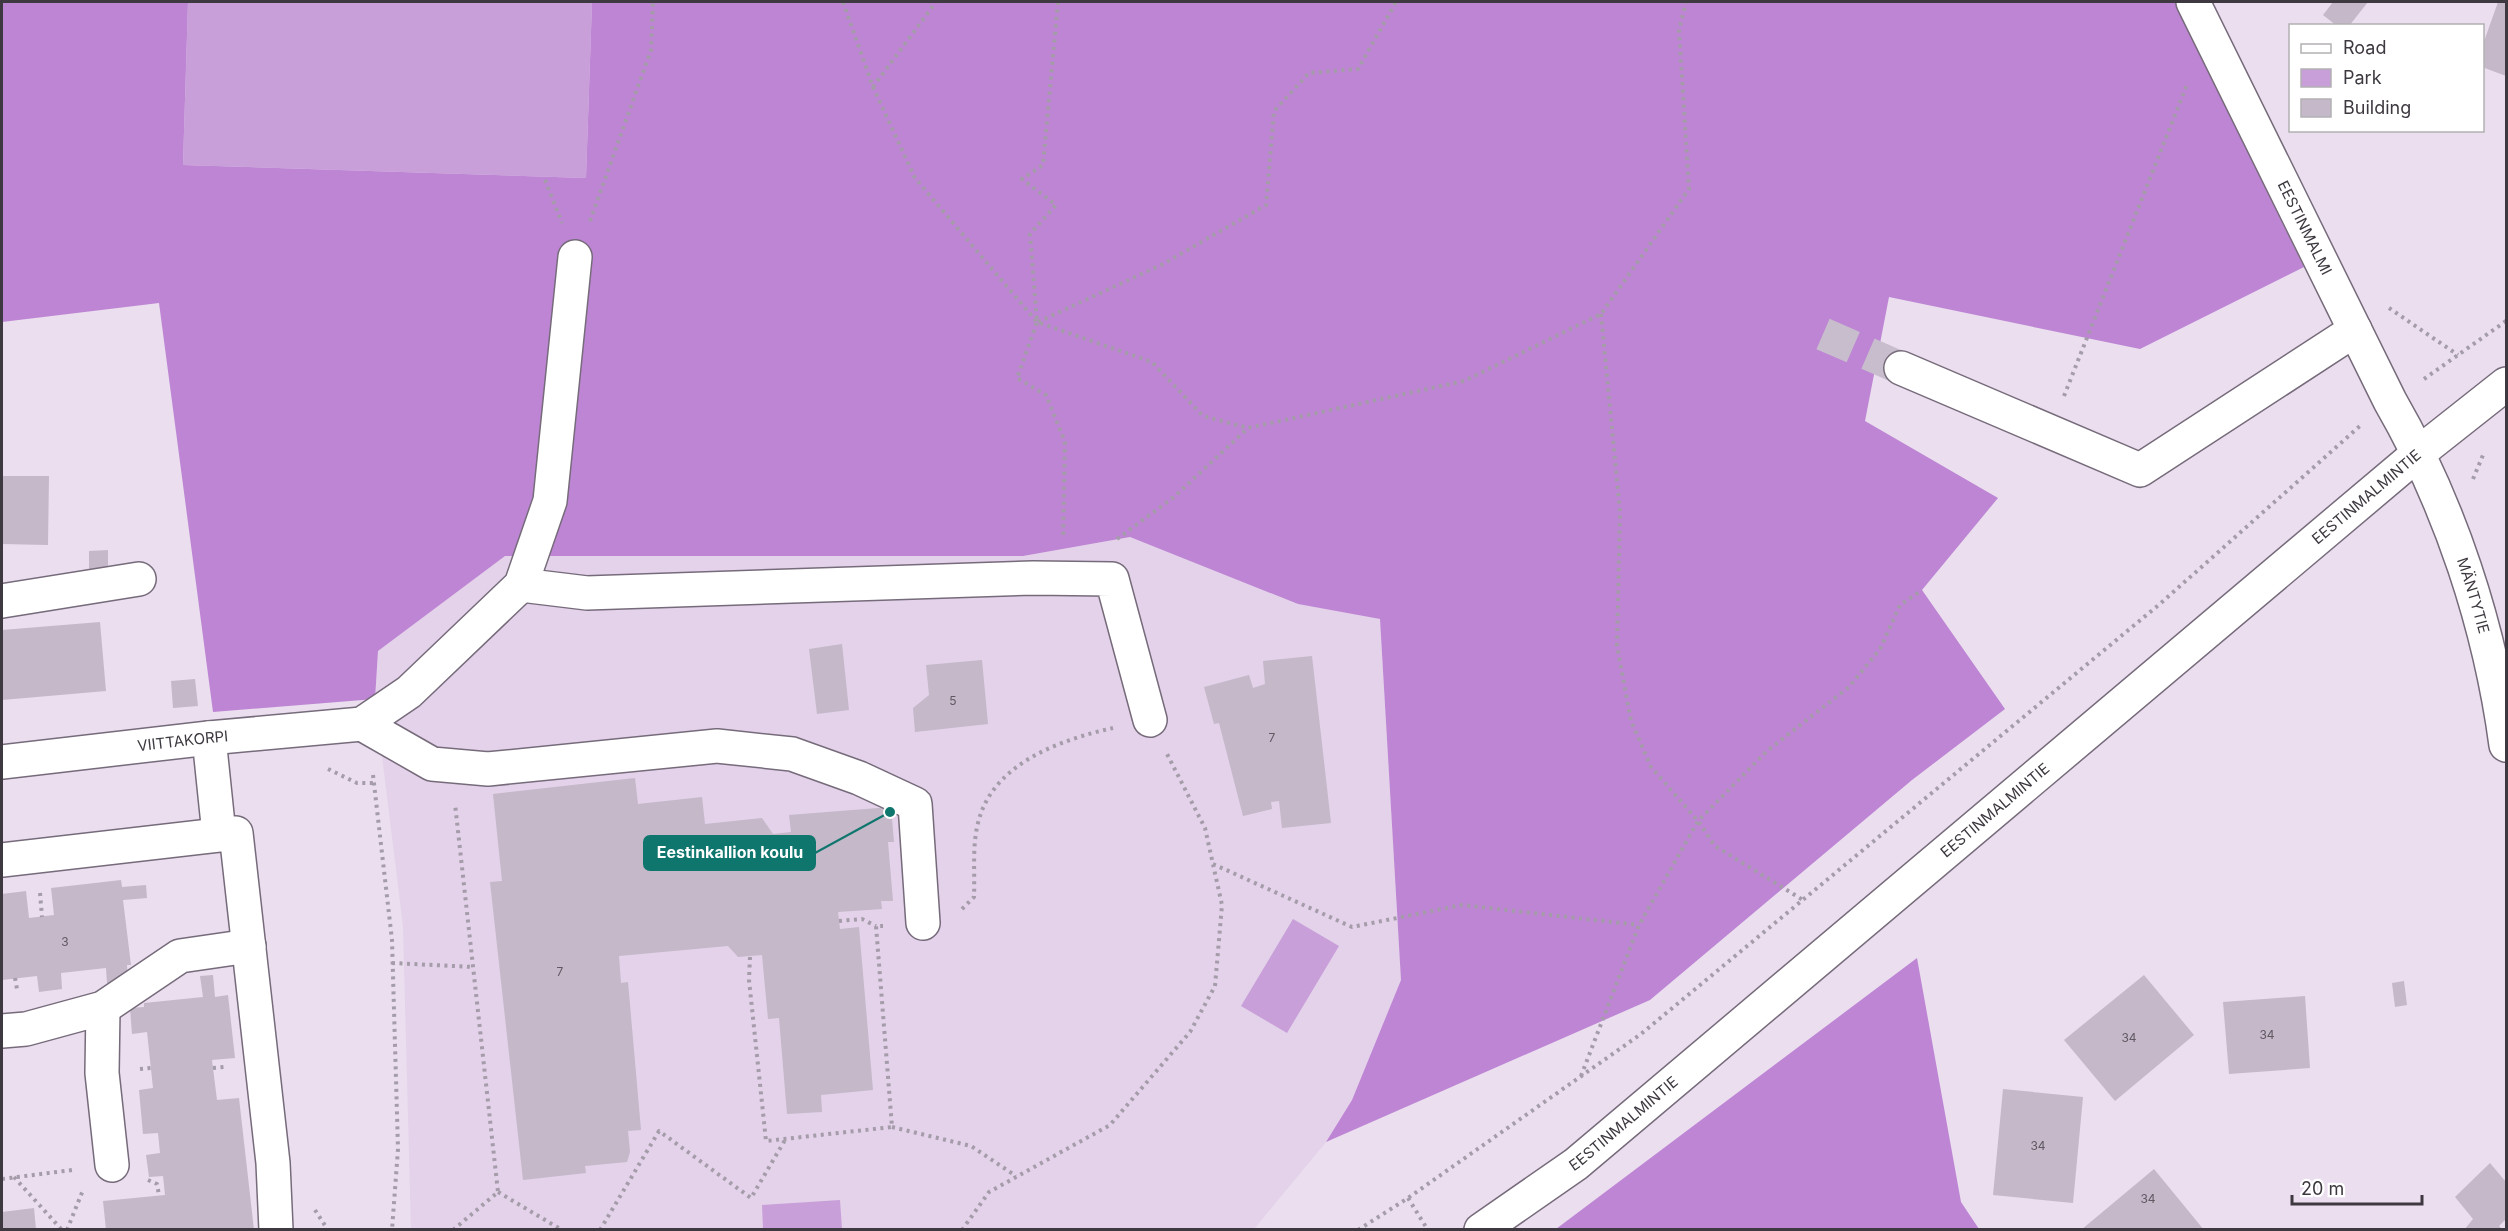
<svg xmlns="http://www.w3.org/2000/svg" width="2508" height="1231" font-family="Inter,sans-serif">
<rect width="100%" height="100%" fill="#eadeef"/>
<path fill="#e3d2ea" d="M1130,537l168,67 82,15 21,361 -49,120 -26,42 -72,87h-843l-8,-303 -28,-227 3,-48 126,-95h519z"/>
<path fill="#c89fd8" d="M188,2h404l-6,176 -403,-13z
M1293,919l46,27 -52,87 -46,-27z
M840,1200l2,29h-79l-1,-24z"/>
<path fill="#bd85d3" d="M2,2h186l-5,163 403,13 6,-176h1583l129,265 -164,82 -251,-52 -24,124 133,77 -76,92 83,119 -93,71 -262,220 -324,142 26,-42 49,-120 -21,-361 -82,-15 -168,-67 -107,19h-518l-127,95 -3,48 -162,13 -54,-409 -157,19z
M1917,958l44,244 18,27h-423z"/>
<path fill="#c4b8c9" d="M2333,2h35l-19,24h-12l-14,-11z
M2498,2h8v74l-24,-9v-20z
M2,476h47l-1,69 -46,-1z
M108,550v19h-19v-18z
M100,622l6,69 -104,9v-70z
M842,644l7,66 -32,4 -8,-65z
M1312,656l19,167 -49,5 -3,-27 -8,1 1,7 -29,7 -24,-93 -5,1 -10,-37 45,-12 4,13 12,-4 -2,-23z
M982,660l6,64 -73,8 -2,-24 16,-13 -3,-30z
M195,679l3,27 -25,2 -2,-27z
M635,778l3,26 64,-7 3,27 57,-6 11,16 18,-2 -2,-17 102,-8 3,35h-6l5,59h-12l1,8 -44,3 2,17 19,-2 14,163 -52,5 1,17 -35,2 -8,-96 -11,1 -6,-64 -24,2 -10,-11 -109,10 2,27 7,-1 13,148 -13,1 2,21 -3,10 -42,4 1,7 -63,7 -33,-298 12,-1 -9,-87z
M121,880l1,7 24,-2 1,13 -24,2 8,65h-4l1,16 -21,2 -1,-15 -45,5 1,16 -23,3 -2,-16 -35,4v-86l24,-3 3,27 25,-3 -3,-27z
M213,975l2,22 13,-2 7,63 -23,2 5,40 22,-2 15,132h-148l-3,-29 62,-6 -2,-19 -14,1 -3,-22 14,-2 -2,-20 -15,1 -4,-44 14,-2 -6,-56 -15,2 -2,-26 14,-1v-4l59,-6 -3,-21z
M2144,975l50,60 -79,66 -51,-61z
M2404,981l3,24 -12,2 -3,-24z
M2305,996l5,72 -81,6 -6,-72z
M2003,1089l80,8 -10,106 -80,-8z
M2490,1163l16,19v37l-7,7 4,4h-39l9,-11 -18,-22z
M2154,1169l50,61h-123z
M34,1208l2,22h-34v-18z"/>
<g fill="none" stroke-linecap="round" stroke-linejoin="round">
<path stroke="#c8bdcc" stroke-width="33" stroke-dasharray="33 16" stroke-linecap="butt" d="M1823,334l78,34"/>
<g stroke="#766b7a" stroke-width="36">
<g id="minor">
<path id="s1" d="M2193,2l197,399c60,104 100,225 116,344"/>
<path d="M1901,368l239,102 215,-140"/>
<path d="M521,585l66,8 446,-15 79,1 38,141"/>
<path d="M2,601l137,-22"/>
<path d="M362,724l70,40 56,5 229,-23 75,8 67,24 56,26 8,119"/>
<path d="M209,738l10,96"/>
<path id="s2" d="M2,762l207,-24 153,-14 47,-32 112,-107 29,-84 25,-244"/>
<path d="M2,860l234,-27 37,330 3,67"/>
<path d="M103,1008l-1,65 10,92"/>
<path d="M2,1031l24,-2 77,-21 77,-52 69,-10"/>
<path id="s3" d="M1481,1230l95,-66 844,-712 86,-68"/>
</g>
</g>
<path stroke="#a59ca9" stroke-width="4" stroke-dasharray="3 4.5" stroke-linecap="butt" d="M843,2l30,85 42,91 122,144 115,40 51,54 45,12
M1058,2l-15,163 -21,14 34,26 -26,29 7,88 -20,56 29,17 19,47 -2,97
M873,87l63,-85
M545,180l17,43
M590,221l61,-171 2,-48
M2389,308l69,47
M1601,314l19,198 -3,134 14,75 20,46 47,54 17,25 88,54
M1038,322l125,-58 103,-59 8,-94 35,-38 49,-4 38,-67
M2424,379l82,-58
M2064,396l124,-314
M2473,479l10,-24
M1117,539l57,-42 74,-69 216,-47 137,-67 88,-125 -10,-159 7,-28
M328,769l29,14h18
M373,775l19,165 6,209 -6,81
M1213,864l139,63 110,-22 177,20
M40,893l2,24
M962,909l12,-12c1,-24 -2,-51 4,-74 14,-59 81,-83 135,-95
M839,921l23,-2 14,7
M750,957l-1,23 17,161 126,-14 -16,-201h7
M392,963l81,4
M15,978l2,11
M213,1068l11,-1
M140,1069l11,-1
M1581,1076l58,-151 59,-104 69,-70 82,-64 31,-38 20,-44 22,-15
M892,1127l79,19 45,30
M14,1177l48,53
M2,1179l70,-9
M148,1180l9,4 2,11
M498,1192l64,38
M1408,1198l18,29
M315,1210l13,20
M67,1230l16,-40
M453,1230l45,-38 -43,-388
M600,1230l59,-99 92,67 34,-58
M962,1230l27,-38 121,-67 80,-93 25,-46 7,-81 -17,-77 -38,-74
M1358,1230l50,-32 233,-164 520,-431 199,-177"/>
<use href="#minor" stroke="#fff" stroke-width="33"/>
</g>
<g text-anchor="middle" stroke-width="4.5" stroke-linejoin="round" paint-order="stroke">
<g font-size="12" fill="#605962">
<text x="953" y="705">5</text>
<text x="1272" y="742">7</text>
<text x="65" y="946">3</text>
<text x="560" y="976">7</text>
<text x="2267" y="1039">34</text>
<text x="2129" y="1042">34</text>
<text x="2038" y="1150">34</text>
<text x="2148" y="1203">34</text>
</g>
<g font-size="15" fill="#3e3940" stroke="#fff">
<text dy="5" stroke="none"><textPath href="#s1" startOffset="252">EESTINMALMI</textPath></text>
<text dy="5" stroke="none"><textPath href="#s3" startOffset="1150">EESTINMALMINTIE</textPath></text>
<text dy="5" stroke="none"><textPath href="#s1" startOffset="657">MÄNTYTIE</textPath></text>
<text dy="5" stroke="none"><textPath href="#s2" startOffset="182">VIITTAKORPI</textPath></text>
<text dy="5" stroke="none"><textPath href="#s3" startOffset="664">EESTINMALMINTIE</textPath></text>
<text dy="5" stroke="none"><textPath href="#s3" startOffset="178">EESTINMALMINTIE</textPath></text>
</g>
</g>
<path fill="none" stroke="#0f766e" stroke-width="2" d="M890 812L815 853"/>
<circle fill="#0f766e" stroke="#fff" stroke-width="2" cx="890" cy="812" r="6"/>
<rect fill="#0f766e" stroke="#0f766e" stroke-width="2" x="644" y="836" width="171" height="34" rx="6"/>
<g font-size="16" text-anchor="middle" font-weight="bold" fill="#fff">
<text x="730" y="858">Eestinkallion koulu</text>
</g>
<rect width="2508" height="1231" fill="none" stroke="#3e3940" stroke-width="6"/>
<rect x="2289" y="24" width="195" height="108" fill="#ffffff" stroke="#b2b0b3" stroke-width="1.5"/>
<rect x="2301" y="44" width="30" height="9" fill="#ffffff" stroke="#b2b0b3" stroke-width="1.5"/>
<text x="2343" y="54" font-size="18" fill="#3e3940">Road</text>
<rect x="2301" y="69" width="30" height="18" fill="#c89fd8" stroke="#b2b0b3" stroke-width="1.5"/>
<text x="2343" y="84" font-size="18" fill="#3e3940">Park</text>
<rect x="2301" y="99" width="30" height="18" fill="#c4b8c9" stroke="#b2b0b3" stroke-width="1.5"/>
<text x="2343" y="114" font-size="18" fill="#3e3940">Building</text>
<path d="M2292 1195v9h130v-9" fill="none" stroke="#3e3940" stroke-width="3"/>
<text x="2301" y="1195" font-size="18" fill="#3e3940" stroke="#ffffff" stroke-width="4.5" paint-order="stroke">20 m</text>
</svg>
